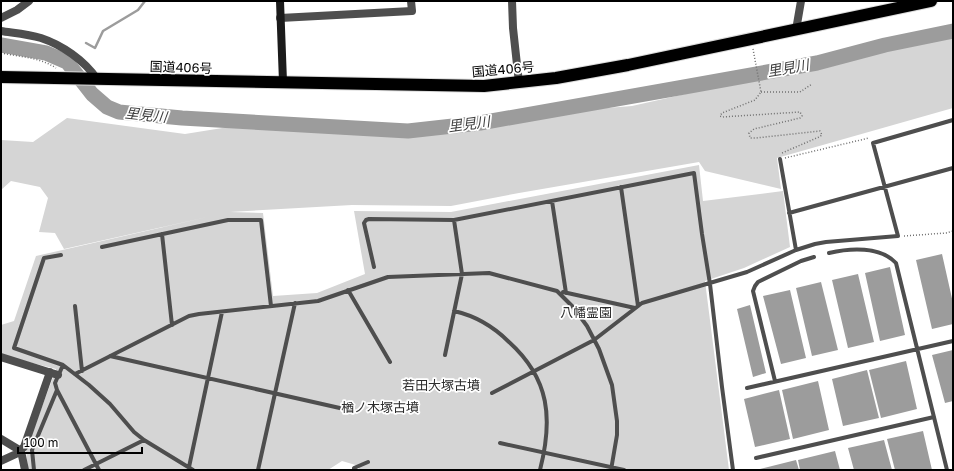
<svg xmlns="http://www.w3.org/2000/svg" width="954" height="471" font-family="'Golos Text','Noto Sans JP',sans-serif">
<rect width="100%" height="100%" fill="#fff"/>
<path fill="#d5d5d5" d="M953,36v72l-176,50 4,31 -76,-18 -6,-9 -180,31 -68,13 -99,-1 -122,7 33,1 10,83 44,-3 48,-19 -11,-63 97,1 248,-47 4,36 80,-10 7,56 -46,21 -39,13 24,189h-370v-4l-17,-5 -14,9h-300l-2,-20 30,-81 -55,-14v-30l13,-4 22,-65 176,-40 -148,33 -9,-16 -16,-1 9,-34 -8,-11 -29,-6 -10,9v-50l32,2 34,-24 118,16 56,-9 70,7 92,1 43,-5 46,-4 39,-10 101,-8 129,-29 91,-25z"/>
<path fill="#9c9c9c" d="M942,254l11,49v21l-21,5 -16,-69z
M890,267l15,68 -25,6 -15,-68z
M858,274l16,68 -26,6 -16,-68z
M821,282l17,68 -26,6 -16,-68z
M790,290l16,68 -25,6 -18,-68z
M750,305l16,68 -13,4 -16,-68z
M953,350v51l-8,2 -13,-48z
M906,361l11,48 -36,9 -12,-48z
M867,370l12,48 -36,8 -11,-47z
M818,381l11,49 -36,9 -11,-49z
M779,390l11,49 -35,8 -11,-48z
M923,431l9,39h-37l-8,-31z
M884,440l8,30h-38l-6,-22z
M835,451l5,19h-40l-2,-10z
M796,460l3,10h-39v-1z"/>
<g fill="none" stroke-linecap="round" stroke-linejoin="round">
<path stroke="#9c9c9c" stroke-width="2.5" d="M86,43l9,5 8,-17 35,-21 7,-9"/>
<path stroke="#9c9c9c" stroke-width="15" d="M1,45l45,8 21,9 25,32 15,13 12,5 63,6 226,13 72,-8 193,-34 144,-26 68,-18 68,-14"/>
<g stroke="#dbdbdb" stroke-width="14">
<path id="highway" d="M1,77l483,9 72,-8 72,-13 303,-64"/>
</g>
<path stroke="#707070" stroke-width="1.5" stroke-dasharray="1 2" stroke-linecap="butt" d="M753,49l8,43 -6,8 -33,13 -2,3 2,1 78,-5 2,4 -2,2 -46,11 -5,4 1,5h6l64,-7 2,4 -3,2 -37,16
M1,53c19,4 38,4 55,15
M761,92h39l12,-8
M785,158l84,-20
M904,236l42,-3 7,-2"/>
<path stroke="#4e4e4e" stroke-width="4" d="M621,187l17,119
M552,201l14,92
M789,213l164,-45
M162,234l10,91
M102,247l126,-27h33l10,86
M796,250l19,-6 11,-2 72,-6 -25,-93 80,-23
M829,253c21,-5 51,-7 67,10l51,207
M61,255l-17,3 -30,90 49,17 26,20 21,19 24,28 10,8 49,30
M374,267l-10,-44 2,-3 3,-1 85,1 240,-47 8,61 8,50 12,103 11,83
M348,290l42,72
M563,292l72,16
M75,306l7,65
M454,311c22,5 39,15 55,31 41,37 44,77 31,128
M445,355l17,-81 -8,-54
M110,356l243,55
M75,374l114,-58 10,-2 119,-13 70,-24 101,-4 68,18 16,16 14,19 12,23 13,36 5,36v14l-6,35
M775,381l-22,-90 2,-5 3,-4 43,-21 13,-4
M747,388l206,-47
M57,390l42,80
M492,393l102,-53 48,-37 105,-31 49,-22 -16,-91
M500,443l124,27
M756,458l178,-41
M189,467l33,-155
M34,470l-2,-20 25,-60 -2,-7 8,-18
M84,470l60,-30
M258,470l37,-167
M354,470v-2l14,-6"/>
<path stroke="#4e4e4e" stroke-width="8" d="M512,1l1,27 6,55
M1,18l16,-8 12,-9
M280,18l132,-7 -1,-10
M796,30l5,-29
M1,31c13,2 27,3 40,7 21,7 43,22 56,41
M1,357l57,18
M1,439l20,12 4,19
M1,461l15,-7 8,-7 26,-75"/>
<path stroke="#1b1b1b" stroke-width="8" d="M280,1l3,81"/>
<use href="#highway" stroke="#000" stroke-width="12"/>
</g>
<g text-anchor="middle" stroke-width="3.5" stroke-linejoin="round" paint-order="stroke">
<g font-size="13" fill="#000" stroke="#fff">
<text transform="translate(181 67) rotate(2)" y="5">国道406号</text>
<text transform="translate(503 69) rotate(-5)" y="5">国道406号</text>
</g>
<g font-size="13" fill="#2c2c2c" stroke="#fff">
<text x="586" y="317">八幡霊園</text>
<text x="441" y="390">若田大塚古墳</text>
<text x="380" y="412">楢ノ木塚古墳</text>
</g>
<g font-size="14" font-style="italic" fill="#3d3d3d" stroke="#fff">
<text transform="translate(788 68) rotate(-10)" y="5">里見川</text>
<text transform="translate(146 115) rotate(6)" y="5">里見川</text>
<text transform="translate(469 124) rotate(-7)" y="5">里見川</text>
</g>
</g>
<rect width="954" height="471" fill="none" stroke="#000000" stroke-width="4"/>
<path d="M18 447v6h124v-6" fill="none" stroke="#000000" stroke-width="2"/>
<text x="24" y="447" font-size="12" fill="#000000" stroke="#ffffff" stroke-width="3" paint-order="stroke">100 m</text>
</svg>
